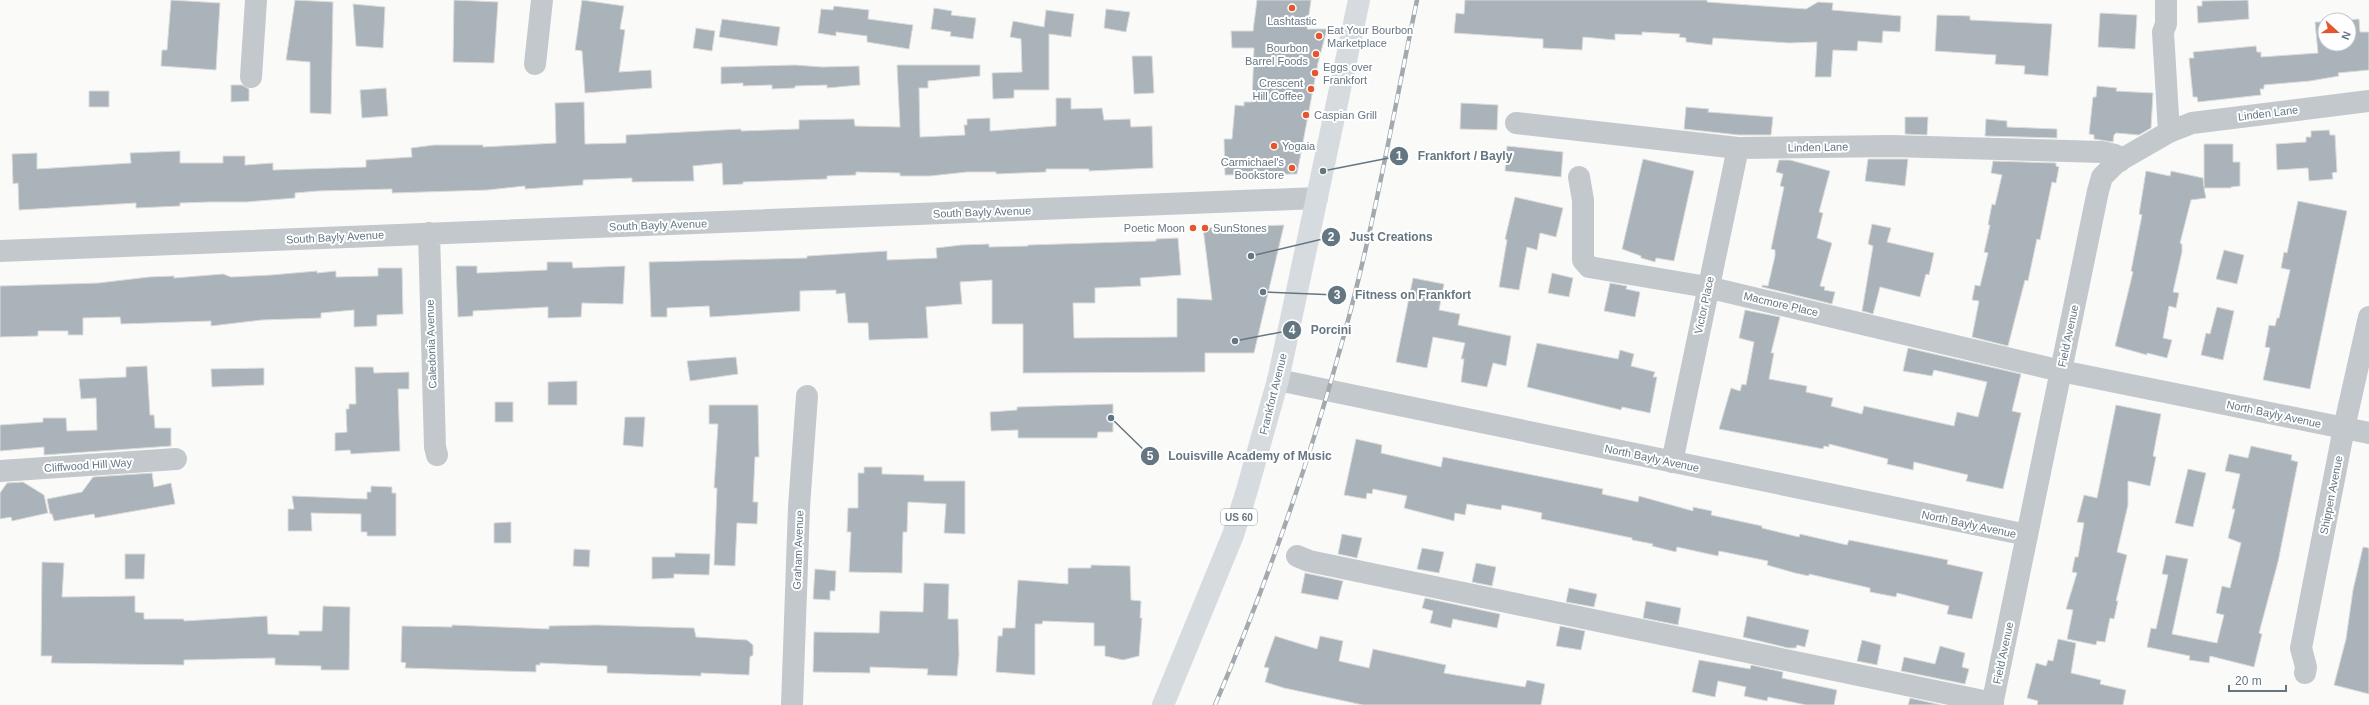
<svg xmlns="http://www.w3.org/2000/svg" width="2369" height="705" font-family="Arial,sans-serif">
<rect width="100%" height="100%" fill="#fafaf8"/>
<path fill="#aab3b9" stroke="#dcdcda" d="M171,0l49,3 -4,67 -55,-4 1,-16h5z
M295,0l38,2 -2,112 -21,-1v-51l-24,-2z
M454,0l44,2 -4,61 -41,-1z
M582,0l42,6 -4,23 5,1 -6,42 32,-2 1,18 -67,5 -3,-42 -7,-1z
M1257,0h54l-4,29h20l-9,34 -21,111 -72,1 -1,-36h8l3,-34 9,1v-4h8l2,-54h-22l-1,-17h22z
M1465,0h242v2l99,7 12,-7 15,1 -1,7 69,6 -1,16 -17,-1 -1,12 -24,-2 -1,10 -24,-1 -2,27h-16l2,-35 -28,1 -76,-5 -1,7 -26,-3v-4l-7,-1 1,-3 -38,-2v3l-27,-1v6l-32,-3 -1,13 -39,-2v-9l-89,-6 2,-20 8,1z
M2248,0l1,19 -51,4 -1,-17h5v-5z
M353,4l32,3 -2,41 -27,-2z
M834,6l35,4 -1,9 45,6 -4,24 -42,-7v-6l-31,-4v4l-18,-3 3,-24 12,1z
M934,8l18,3 -1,4 25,3 -3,21 -23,-3 1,-4 -20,-3z
M1106,9l24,3 -4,20 -22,-4z
M1046,10l28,4 -3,23 -22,-3v56h-35v8l-21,1 -1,-26 30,-1 -1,-33 -11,-2 3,-16 31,6z
M2100,13l37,2 -2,34 -37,-2z
M1937,15l33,1v4l82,4 -4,52 -24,-2 1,-8 -30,-2 1,-9 -61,-4z
M722,19l58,8 -3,19 -58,-9z
M2359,19l1,13h9v38l-31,3 1,3 -29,5 -46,4v4h-4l1,6 -63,7 -1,-5h-4l-4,-39h5l-1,-6 63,-6 1,6h4v5l57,-4 -3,-31h10v22h24l-1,-24z
M696,28l19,3 -3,20 -19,-3z
M1132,56h20l2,37 -20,1z
M795,65l28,2 36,-1 1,19 -33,3v-3l-32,1v2l-23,1v-4l-29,1v-3l-22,1v-17z
M897,65h83v11l-52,5v7h-9l1,49 45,-2 -1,-10h3v-6l23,-1v13l66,-5v-28h15v11l31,-1 2,12 26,-1 1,8 21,-1 1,42 -64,3v-2h-43v3l-50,2v-2h-29l-37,4h-30v-3l-44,-1v3l-29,1v3l-84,3v2l-20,1 -1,-22 -29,3 1,15 -62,1v-4l-49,2v5l-58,4v-3l-37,4 -96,3v-4l-74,2 -23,2v5l-49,4h-37l-29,1v3l-44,2v-5l-117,7 -1,-27 -5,1 -1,-30 25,-1v16l94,-6 -1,-10 50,-2v12h43v-7h22v9l28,-2v7l93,-3v-7l46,-3 -1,-9 23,-3h49v2l73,-4 -1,-40 29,-1 1,42 41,-1v-8l115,-6v2l58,-2v-9l55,-1 1,7 45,1z
M231,85h11l7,4v12l-18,1z
M2097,86l20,2 -1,3 37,2 -2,35 -12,7 -23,-2 -2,2 -1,7 -19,-3v-4l-5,-1 4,-37h3z
M386,88l2,28 -26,2 -2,-28z
M89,91h20v16h-20z
M1461,103l37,2 -1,25 -37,-1z
M1686,107l23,2 -1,3 65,5 -2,18h-32l-55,-6z
M1905,117h23l-1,18 -22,-1z
M1986,119l21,2v6l50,2v9l-72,-2z
M2329,130l1,5h5l2,37 -5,1 1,6 -24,2 -1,-13 -31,2 -1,-26 30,-2v-5h5v-6z
M2204,144h29v18h7v24l-9,1v1h-27l2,10 -15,2 -11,43 2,1v8l-9,40 6,1 -3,15 -7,-2 -6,32 9,2 -5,18 -20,-5v2l-32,-9 18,-74 -2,-1 11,-56 -3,-1 7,-43 24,5 1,-5 32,7 1,9z
M1507,146l56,6 -2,25 -56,-6z
M1643,159l51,12 -20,90 -18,-3 -1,4 -14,-4v-2l-19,-7z
M1868,159h40l-3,27 -40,-5z
M1779,160h11l40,11 -11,41 4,1 -6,25 15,5 -12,43 5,1 -1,3 11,2 -3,12 -70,-17v-2l6,1 7,-30v-6l-4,-1 13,-62 -4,-1 3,-12 -7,-2z
M1993,161l63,2v3l3,1 -3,16 -4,-1 -12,58 -3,-1 -9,42 -3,-1 -17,66 -36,-9 7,-36 -7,-1 3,-15 5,1 8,-33 -4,-1 6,-27h-2l4,-21 3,1 7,-30 -11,-2z
M1515,197l48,11 -7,29 -16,-4 -3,17 -10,-3 -8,43 -20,-3 8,-47 -2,-1z
M2298,201l49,10 -37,178 -47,-9 7,-32 -5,-1 4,-22 6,1 2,-8h2l11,-48 -9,-2 3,-16 3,1z
M1872,224l19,4 -4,14 47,11 -5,22 -3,-1 -6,23 -40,-10 -7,27 -11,-3 11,-65 -5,-2z
M1284,225l-30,128h-49v19l-182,1v-49h-31v-44l-32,2 2,22 -36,3 2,31 -59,2 -1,-17h-20l-3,-30 -9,1v-4l-36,1v20l-90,6 -1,-11 -42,2v9h-16l-2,-55 158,-4v-2l80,-5v9l50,-2 -1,-10 25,-3 28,-1v3l39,-1v-1l128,-4v-2l22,-1 3,37 -41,3 1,8 -46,2v15h-22l1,35 103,-1v-39l35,2 -9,-72z
M2224,250l20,5 -7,29 -21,-5z
M547,262h25l1,6 52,-2 -2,38 -41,-1 -1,14 -33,1v-11l-75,4v5l-15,1 -2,-51h21v7l70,-3z
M378,268h24l1,46 -26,1v11l-23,1v-17l-33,3v5l-59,2 -51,6v-5l-90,3 -1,-7 -37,1v17h-15v-4h-30v5l-38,1v-51l98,-3 51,-6 25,-1v2l49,-4 8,3 40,-2 46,-4v2l19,-2v6l42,-1z
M1552,273l21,5 -4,19 -21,-4z
M1413,278l31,6 -5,26 21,4 -2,11 53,11 -5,30 -13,-3 -6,24 -26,-5 3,-23h-3l4,-16 -32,-6 -6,31 -31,-6z
M1610,283l17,3 -1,3 14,3 -5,25 -31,-6z
M2217,307l17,4 -11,49 -22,-5 5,-22 4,1z
M1745,310l35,7 -9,36h3l-5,26 38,7 -1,6 27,6 -2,8 31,8 2,-8 90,20 3,-14 21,5 9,-35 -53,-12 -2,6 -29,-5 5,-23 113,26 -9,37 9,2 -18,76 -37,-8 2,-6 -54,-13 -1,8 -26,-6 1,-5 -59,-15v3l-5,-1 -1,3 -104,-20 12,-41 9,3 2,-7 4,1 8,-43 -15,-4z
M1537,343l81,16 2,-9 14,4 -3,12 24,6 -2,5h4l-7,36 -28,-6 -1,3 -94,-23z
M736,357l2,17 -48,7 -3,-20z
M147,366l3,49h4l1,13h16v18l-127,9v-8l-44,4v-26l43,-3v-4h23l1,13 30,-1 -1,-32 -15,1 -2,-20 47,-2v-10z
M355,367h18l1,6 35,-1v17h-11l2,62 -49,3 -1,-4 -15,1v-18l12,-1 -1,-23h3v-5h7z
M264,368v17l-52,2 -1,-18z
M577,381v24h-29v-23z
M495,402h18v20h-18z
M1113,404v28h-15l-1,6h-79v-8l-27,1 -1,-19 27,-2v-3z
M709,405h49l1,52h-4l-2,45h5l-1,22 -20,-1 -2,43 -21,-1 3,-77h-3l4,-64h-9z
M2116,405l45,9 -8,42 3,1 -6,29 -22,-5v24l-11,47 10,3 -11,46h2l-4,18 -4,-1 -5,24 -8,-1 -1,4 -29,-6 6,-29 -7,-1 11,-36 -5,-1 3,-15h3l6,-34 -7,-1 7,-27 13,3z
M625,417h20l-2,30 -20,-2z
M1356,439l26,6 -1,8 60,14 2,-10 160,32 -1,5 36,8 1,-6 54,15v-4l19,4 -1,4 51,11v2l37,9 1,-3 47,11 2,-5 99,20 -1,4 36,8 -11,47 -25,-5 2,-8 -52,-13 -1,4 -26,-5v-4l-61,-14v2l-14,-3 -28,-8 1,-4 -49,-10 -1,5 -41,-9 -1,5 -24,-6 1,-2 -21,-4v-2l-91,-19 1,-6 -19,-4 -21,-4 -1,5 -34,-6 -2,11 -10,-2 -1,8 -50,-13 3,-12 -34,-7 -1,5 -5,-1 -1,6 -22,-4z
M2251,446l41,9 -1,5 7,2 -20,100 -19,71 3,1 -8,33 -44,-11 -1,7 -20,-3 1,-4 -43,-9 4,-19 5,1 12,-54 -6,-1 4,-19 22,4 -16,75 45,9 7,-28 -8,-2 6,-27 8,2 11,-45 -13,-5 7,-29h-3l8,-35 -15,-3 4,-17 19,4z
M864,467h18v7l42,1v6h41v53l-21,-1 2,-29 -38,-2 -1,30h-4l-1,41 -53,-1 2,-40h-4l1,-24h10v-35h6z
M2188,469l18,4 -13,54 -18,-4z
M152,473l2,14 17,-4 4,21 -80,14 -1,-4 -40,7 -2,-7h-2l-3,-15 35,-7 11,-15z
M23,482l21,13 4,18 -36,8 -1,-4 -11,2v-26l7,-10z
M371,486l21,1v6h4v43h-29v-4h-6v-18l-50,-1 1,18h-24v-22h6l-2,-13 75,3v-7h4z
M511,522v21h-17v-20z
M1342,534l20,4 -5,20 -19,-4z
M2363,547l6,1v146l-35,-9 12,-46 7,-49z
M1422,548l22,4 -5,21 -22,-4z
M574,549l16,1 -1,17 -16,-1z
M675,553l35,1 -1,21 -35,-1v4l-22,1v-22h23z
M125,554h20l-1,25h-19z
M42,562l22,1 -2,34 73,-1v16l9,1v6h40v2l83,-5 1,18 31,1v-4h23l1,-25 27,1 -1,63h-28v-4l-46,-1v-7l-91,2v5l-133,-2 1,-7h-11z
M1476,563l20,4 -4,19 -20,-4z
M1091,565l39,1 1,34 10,1 -1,17h2l-3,38 -16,4 -18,-4v-10h-11v-23l-51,-2 -1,3h-7v51l-39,-3 2,-36h4l1,-8h12l3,-48 50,4v-16h23z
M815,569l21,2 -1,20h-5v9l-17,-1z
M1305,573l38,8 -5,19 -37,-7z
M924,583l25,1 -1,35h10l1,36 -2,21 -30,-1 1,-6 -58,-2v6l-57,-1 1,-40 65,1 1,-22 43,1z
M1569,588l28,6 -3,13 -28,-5z
M1425,598l75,16 -3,14 -44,-9 -2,9 -21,-5 3,-12 -11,-3z
M1646,601l35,7 -3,17 -35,-7z
M1747,616l62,14 -4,17 -8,-2 -1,3h-8l-45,-11z
M452,625l97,4v-3l48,-1 97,3 2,9 51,3 6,5v10l-3,2 -1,18 -48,-2v3l-94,-3v-7l-67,-3v2h-4v7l-131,-4 1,-5 -5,-1 1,-36 50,1z
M1560,626l25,5 -4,19 -25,-4z
M1275,636l42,13 3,-13 23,5 -4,20 30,7 4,-19 73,16 -2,8 81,14 2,-7 18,4 -4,21h-178l-79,-17 -19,-6 4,-14 -5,-1z
M2058,639l18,4 -5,30 30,7 -1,4 26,6 -3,15h-86l1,-4 -11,-3 9,-35 10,3 2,-6 5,1z
M1862,640l19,5 -4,20 -20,-4z
M1940,646l25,7 -3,14 7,2 -4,15 -64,-13 3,-14 31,7z
M1699,660l51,9 1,-4 32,7 -1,6 55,12 -3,15h-28l-38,-8 -1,4 -23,-5 2,-9 -28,-6 -3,16 -23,-5z
M1910,698l31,7h-33z"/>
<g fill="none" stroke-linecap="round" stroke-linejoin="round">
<path stroke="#c3c8cc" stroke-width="22" d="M535,64l7,-64
M251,77l5,-77
M1516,123l222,25 153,-2 211,6 13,3 5,6
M2169,132l23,-9 177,-22
M1579,177l4,23v60l6,7 118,20 354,84 308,62
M429,233l6,214 2,8
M0,251l1317,-53
M1278,380l749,155
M1672,462l66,-314
M0,471l176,-12
M1297,556l12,5 684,142
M2305,673l1,-6 -5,-19 43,-220 25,-111
M792,705l7,-198 8,-111
M1992,705l106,-514 4,-14 15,-15 52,-30 -6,-100 3,-8v-24"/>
<path stroke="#d6dbdf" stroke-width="22" d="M1163,705l70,-170 14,-45 31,-110 81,-380"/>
<g stroke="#a2aab0" stroke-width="4.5">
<path id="rail" d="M1215,705c50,-117 92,-236 126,-359 32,-113 52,-231 76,-346"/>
</g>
<use href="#rail" stroke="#fff" stroke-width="3" stroke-dasharray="9" stroke-linecap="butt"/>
</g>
<g fill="#e4572e" stroke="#fff" stroke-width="1.5">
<circle cx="1292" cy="8" r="4"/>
<circle cx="1319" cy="36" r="4"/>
<circle cx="1316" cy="54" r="4"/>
<circle cx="1315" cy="73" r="4"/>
<circle cx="1311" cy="89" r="4"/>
<circle cx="1306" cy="115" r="4"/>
<circle cx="1274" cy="146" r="4"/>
<circle cx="1292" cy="168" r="4"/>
<circle cx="1193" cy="228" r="4"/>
<circle cx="1205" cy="228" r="4"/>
</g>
<g text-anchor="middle" stroke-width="4" stroke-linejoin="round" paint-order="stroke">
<rect fill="#fff" stroke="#939fa8" stroke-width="1" x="1221" y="509" width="36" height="16" rx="3"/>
<g font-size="10" font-weight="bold" fill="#657683">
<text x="1239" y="521">US 60</text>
</g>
<g font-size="11" fill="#657683" stroke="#fff" text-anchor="start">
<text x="1292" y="25" text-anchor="middle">Lashtastic</text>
<text x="1327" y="34">Eat Your Bourbon<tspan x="1327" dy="13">Marketplace</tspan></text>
<text x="1308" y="52" text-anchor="end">Bourbon<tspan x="1308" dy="13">Barrel Foods</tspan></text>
<text x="1323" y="71">Eggs over<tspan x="1323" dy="13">Frankfort</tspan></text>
<text x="1303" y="87" text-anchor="end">Crescent<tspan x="1303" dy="13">Hill Coffee</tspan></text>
<text x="1314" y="119">Caspian Grill</text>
<text x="1282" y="150">Yogaia</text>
<text x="1284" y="166" text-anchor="end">Carmichael's<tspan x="1284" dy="13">Bookstore</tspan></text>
<text x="1185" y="232" text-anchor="end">Poetic Moon</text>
<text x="1213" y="232">SunStones</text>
</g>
<g font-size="11" fill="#657683" stroke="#fff">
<text transform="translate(2268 113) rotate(-7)" y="4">Linden Lane</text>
<text transform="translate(1818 147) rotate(-1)" y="4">Linden Lane</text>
<text transform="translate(982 212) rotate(-2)" y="4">South Bayly Avenue</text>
<text transform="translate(658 225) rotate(-2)" y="4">South Bayly Avenue</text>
<text transform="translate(335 237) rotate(-3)" y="4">South Bayly Avenue</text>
<text transform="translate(1781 304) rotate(13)" y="4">Macmore Place</text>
<text transform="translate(1704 305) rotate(-78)" y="4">Victor Place</text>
<text transform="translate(2068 336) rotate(-78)" y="4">Field Avenue</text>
<text transform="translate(431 344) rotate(-92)" y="4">Caledonia Avenue</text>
<text transform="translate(1273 394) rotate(-76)" y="4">Frankfort Avenue</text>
<text transform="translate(2274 414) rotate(12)" y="4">North Bayly Avenue</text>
<text transform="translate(1652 458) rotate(12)" y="4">North Bayly Avenue</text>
<text transform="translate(88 465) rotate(-4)" y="4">Cliffwood Hill Way</text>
<text transform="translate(2331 495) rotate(-79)" y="4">Shippen Avenue</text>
<text transform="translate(1969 524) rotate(12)" y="4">North Bayly Avenue</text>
<text transform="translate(798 550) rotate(-88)" y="4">Graham Avenue</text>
<text transform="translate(2003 653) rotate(-78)" y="4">Field Avenue</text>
</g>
</g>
<path fill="none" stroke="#657683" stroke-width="1.5" d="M1323 171L1399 156M1251 256L1331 237M1263 292L1337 295M1235 341L1292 330M1111 418L1150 456"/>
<g fill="#657683" stroke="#fff" stroke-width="1.5">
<circle cx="1323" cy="171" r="4"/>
<circle cx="1251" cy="256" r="4"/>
<circle cx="1263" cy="292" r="4"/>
<circle cx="1235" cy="341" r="4"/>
<circle cx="1111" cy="418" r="4"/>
<circle cx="1399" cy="156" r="10"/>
<circle cx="1331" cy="237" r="10"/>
<circle cx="1337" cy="295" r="10"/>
<circle cx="1292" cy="330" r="10"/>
<circle cx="1150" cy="456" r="10"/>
</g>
<g font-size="12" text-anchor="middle" font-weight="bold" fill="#fff">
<text x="1399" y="160">1</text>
<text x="1331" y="241">2</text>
<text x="1337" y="299">3</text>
<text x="1292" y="334">4</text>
<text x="1150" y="460">5</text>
</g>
<g font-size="12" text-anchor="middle" font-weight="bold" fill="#657683" stroke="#fff" stroke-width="4" stroke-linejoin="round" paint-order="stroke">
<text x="1465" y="160">Frankfort / Bayly</text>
<text x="1391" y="241">Just Creations</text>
<text x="1413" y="299">Fitness on Frankfort</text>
<text x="1331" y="334">Porcini</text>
<text x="1250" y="460">Louisville Academy of Music</text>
</g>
<g transform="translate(2337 32) rotate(111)"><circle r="19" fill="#ffffff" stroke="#c1c8cd"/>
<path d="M0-3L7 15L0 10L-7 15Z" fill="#e4572e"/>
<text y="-6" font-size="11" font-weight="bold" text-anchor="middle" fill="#657683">N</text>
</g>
<path d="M2229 685v6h57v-6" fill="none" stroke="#657683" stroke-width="2"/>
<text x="2235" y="685" font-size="12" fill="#657683" stroke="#ffffff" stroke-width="3" paint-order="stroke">20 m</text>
</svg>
